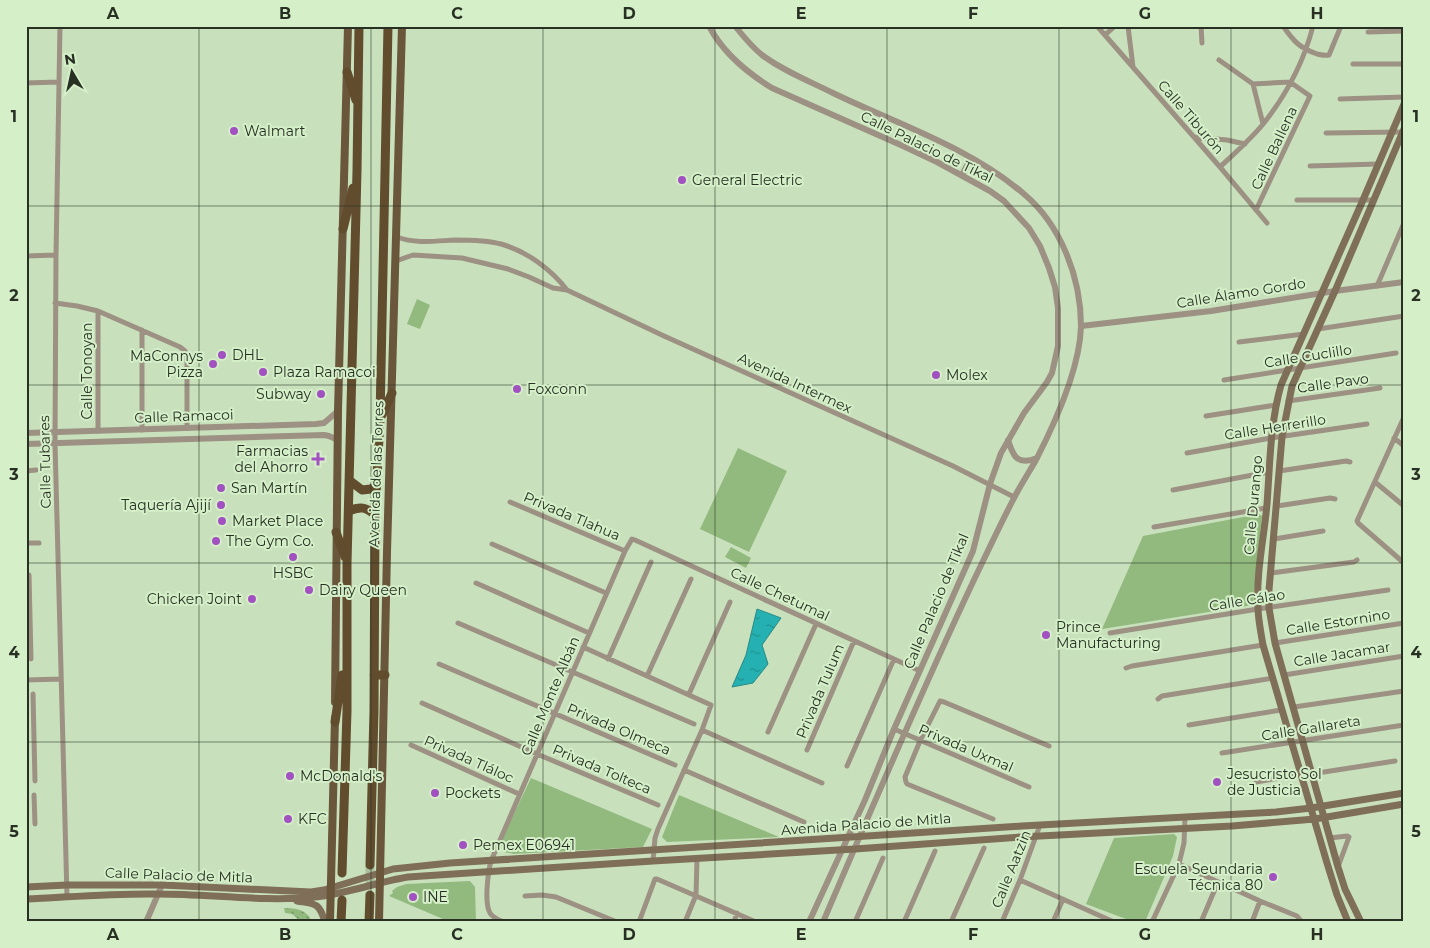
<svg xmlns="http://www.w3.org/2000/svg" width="1430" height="948" font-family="Montserrat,sans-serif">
<defs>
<pattern id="grass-dots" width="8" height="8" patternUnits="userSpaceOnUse" patternTransform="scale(1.25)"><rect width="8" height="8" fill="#92ba7e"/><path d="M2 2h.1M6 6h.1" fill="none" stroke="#779867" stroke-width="1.8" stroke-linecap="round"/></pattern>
<pattern id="water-ripples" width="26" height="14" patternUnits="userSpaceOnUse" patternTransform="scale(1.25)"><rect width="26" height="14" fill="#25b1b1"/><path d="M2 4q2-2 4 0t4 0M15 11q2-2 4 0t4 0" fill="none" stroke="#209090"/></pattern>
</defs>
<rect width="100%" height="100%" fill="#c8e1bc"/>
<path fill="url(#grass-dots)" d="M284,908c12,0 24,2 28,14h-11l-9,-8 -7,-1z"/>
<path fill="#92ba7e" d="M417,299l13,6 -10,24 -13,-5z
M738,448l49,23 -38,81 -49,-23z
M1259,514l3,2 -9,89 -151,24 41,-93z
M731,547l20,11 -5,10 -21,-11z
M531,778l121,51 -9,18 -129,7 -10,-2 -4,-9z
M679,795l100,42 -112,5 -5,-5z
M1174,834l3,3 -4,19 -28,66h-11l-48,-18 28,-66z
M470,881l5,6 1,35h-26l-61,-26 4,-3 -1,-2 5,-4 9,-3z"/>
<path fill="url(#water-ripples)" stroke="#268a86" d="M757,609l24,9 -19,27 6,19 -15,19 -21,4 14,-32z"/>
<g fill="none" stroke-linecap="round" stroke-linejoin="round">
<path stroke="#a8be9d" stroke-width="9" stroke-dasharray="9 4.5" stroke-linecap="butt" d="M370,865v30"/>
<path stroke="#9c9182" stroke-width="5" d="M60,26l-4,229 -1,188 12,454
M1097,26l123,141 47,56
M1128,26l5,41
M1201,26l1,17
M1283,26c11,16 17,22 34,28 5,1 8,2 12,1l12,-29
M1368,32l36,-1
M1105,35l10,-9
M1219,60l34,24 37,-2 20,14 -54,114
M1353,64h51
M26,83l32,-1
M1253,84l10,40
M1340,99l64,-2
M1326,133l76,-1
M1194,137l33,3 18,4
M1310,166l68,-2
M1220,167c15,-14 31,-28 44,-44 22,-28 40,-62 49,-97
M1297,200h76
M397,237c19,7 38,4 58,3 15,0 31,0 46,4 25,7 50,25 66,46
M26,256l30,-1
M396,261l17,-6 49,3 46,11 21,8 24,11 14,2 97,46 289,130 61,31
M1377,286l27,-63
M55,303l22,3 21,5 82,36 5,4 2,4v73
M1318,329l86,-13
M1239,342l65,-8
M1224,380l172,-27
M1288,401l92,-13
M1206,416l70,-11
M1404,417l-47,104 1,2 46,40
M142,430v-100
M98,431v-120
M1394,438l10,8
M1187,453l84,-15 96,-14
M26,471l10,-1
M1279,471l67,-10 4,1
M1375,482l29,24
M1173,490l96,-18
M510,502l115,49
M1277,506l53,-8 5,1
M1154,527l112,-19
M1274,539l49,-8
M26,543h13
M492,544l114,49
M1271,573l83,-11 3,-2
M29,575l2,84
M476,583l113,50
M458,623l236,101
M1110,633l148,-24 130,-19
M1275,643l129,-20
M583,647l128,58 -9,25 -44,99 -3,9 -2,23
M608,659l43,-97
M439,664l236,101
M1126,668l6,-2 131,-21
M1284,675l120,-19
M647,676l44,-97
M26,680l35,-1
M33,694l2,87
M689,694l41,-92
M1158,699l4,-3 111,-18
M422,703l115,51 121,51
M1294,707l110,-16
M1189,725l92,-15
M894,729l135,58
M702,730l120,53
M768,732l48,-108
M411,745l108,49
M807,750l47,-109
M1222,753l182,-28
M847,766l47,-107
M684,770l120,52
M1311,774l84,-13
M1256,782l46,-8
M34,795l1,29
M993,819l-86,-35 -1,-2 -1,-5 15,-36 20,-40 4,1 105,44
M1330,838l17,-2 2,1 -11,30
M1179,864l81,37 37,15 5,6
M1020,880l94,42
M525,896l17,-1 14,2 61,25
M86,922h18
M504,922c-5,-2 -11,-4 -14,-9 -6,-10 -2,-41 1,-52l134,-310 7,-12 3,1 285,131
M639,922l16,-43h2l99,43
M685,922l11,-27 1,-36
M734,922l3,-9
M855,922l28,-64
M904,922l31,-71
M951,922l33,-74
M1002,922l18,-42 20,-55
M1053,922l10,-23
M1152,922l27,-58 5,-21 1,-26
M1201,922l17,-40
M1252,922l8,-21"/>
<path stroke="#9c9182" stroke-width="6" d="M709,26c14,27 37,46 63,62l131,58 34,16 53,29 14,10 25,27 11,18 9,22 6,19 3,21v38l-6,27 -5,9 -23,31 -23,40 -11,31 -17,67 -79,178 -29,71 -56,122
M735,26c8,10 17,21 27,29 21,16 47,26 71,38 64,31 136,54 191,101 37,31 57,84 57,132 -1,43 -26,97 -45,134 -8,14 -16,26 -23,40 -14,27 -27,55 -40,82 -53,112 -101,226 -150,340
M962,175l9,-17
M1081,326l130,-15 124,-20 69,-9
M26,433l290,-9 8,-1 14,-12
M1008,440c5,16 9,26 29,18
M26,444l298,-9 5,1 9,4
M146,922l16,-37"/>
<path stroke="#7f6f58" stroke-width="7" d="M26,887l41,-2h95l149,7 13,-2 69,-21 57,-6 572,-37 254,-14 35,-4 93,-15
M26,899c44,-2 89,-6 133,-5 52,0 104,8 156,3 31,-3 62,-15 93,-20l245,-16 202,-12 166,-12 211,-11 83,-7 89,-15
M297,901c18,3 22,1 28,21
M1348,922l-11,-27 -10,-32 -64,-218c-2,-12 -5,-26 -5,-38 -2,-35 6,-69 9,-103 3,-40 3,-80 14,-119l82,-185 41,-96
M1361,922l-16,-33 -7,-22 -63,-224 -6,-35v-18l13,-153 10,-51 43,-95 69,-162"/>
<path stroke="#6a563b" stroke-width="8" d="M335,702l3,-291 10,-385
M330,922l5,-204
M379,922l8,-370 15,-526"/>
<path stroke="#614c2e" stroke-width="9" d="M347,72l9,28
M343,229l10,-41
M382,415l10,-22
M349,480l13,10 9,-1 6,-4
M349,511c11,-5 17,-4 26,4
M336,532l9,25
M374,675h11
M335,722l7,-47
M370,865l4,-154 1,-196 5,-97 8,-392
M342,873l5,-162v-148l10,-392 2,-145
M341,922l1,-22
M369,922l1,-27"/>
</g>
<path fill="none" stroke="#273022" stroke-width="1" stroke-opacity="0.55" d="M199,26v896M371,26v896M543,26v896M715,26v896M887,26v896M1059,26v896M1231,26v896M26,206h1378M26,385h1378M26,563h1378M26,742h1378"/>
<g fill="#a251c1" stroke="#d5efc9" stroke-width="2">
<circle cx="234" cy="131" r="5"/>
<circle cx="682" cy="180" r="5"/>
<circle cx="222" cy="355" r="5"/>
<circle cx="213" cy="364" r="5"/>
<circle cx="263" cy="372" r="5"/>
<circle cx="936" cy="375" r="5"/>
<circle cx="517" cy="389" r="5"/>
<circle cx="321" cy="394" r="5"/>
<path d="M315.5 451.5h5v5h5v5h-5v5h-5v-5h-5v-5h5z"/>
<circle cx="221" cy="488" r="5"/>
<circle cx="221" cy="505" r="5"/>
<circle cx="222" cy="521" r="5"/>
<circle cx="216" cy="541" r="5"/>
<circle cx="293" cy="557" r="5"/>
<circle cx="309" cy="590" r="5"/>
<circle cx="252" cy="599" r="5"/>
<circle cx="1046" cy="635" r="5"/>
<circle cx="290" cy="776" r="5"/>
<circle cx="1217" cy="782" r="5"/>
<circle cx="435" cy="793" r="5"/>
<circle cx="288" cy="819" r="5"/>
<circle cx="463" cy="845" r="5"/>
<circle cx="1273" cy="877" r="5"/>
<circle cx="413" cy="897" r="5"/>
</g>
<g text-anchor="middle" stroke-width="4" stroke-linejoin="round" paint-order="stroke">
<g font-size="14" fill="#273022" stroke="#d5efc9">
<text transform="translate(1191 117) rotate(49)" y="5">Calle Tiburón</text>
<text transform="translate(927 147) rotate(26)" y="5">Calle Palacio de Tikal</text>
<text transform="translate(1274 148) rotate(-65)" y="5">Calle Ballena</text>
<text transform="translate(1241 293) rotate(-9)" y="5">Calle Álamo Gordo</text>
<text transform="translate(1308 356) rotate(-9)" y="5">Calle Cuclillo</text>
<text transform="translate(87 371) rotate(-90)" y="5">Calle Tonoyan</text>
<text transform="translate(795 383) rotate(25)" y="5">Avenida Intermex</text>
<text transform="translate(1333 383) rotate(-8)" y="5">Calle Pavo</text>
<text transform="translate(184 416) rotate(-2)" y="5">Calle Ramacoi</text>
<text transform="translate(1275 427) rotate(-9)" y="5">Calle Herrerillo</text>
<text transform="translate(45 462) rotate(-91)" y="5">Calle Tubares</text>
<text transform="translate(376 474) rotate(-88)" y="5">Avenida de las Torres</text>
<text transform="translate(1253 505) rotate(-85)" y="5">Calle Durango</text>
<text transform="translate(572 516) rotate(23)" y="5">Privada Tlahua</text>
<text transform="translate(780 594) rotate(25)" y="5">Calle Chetumal</text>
<text transform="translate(1247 600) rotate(-9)" y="5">Calle Cálao</text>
<text transform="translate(936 601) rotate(-67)" y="5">Calle Palacio de Tikal</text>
<text transform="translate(1338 622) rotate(-9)" y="5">Calle Estornino</text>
<text transform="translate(1342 654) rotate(-9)" y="5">Calle Jacamar</text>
<text transform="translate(820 691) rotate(-67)" y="5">Privada Tulum</text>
<text transform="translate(550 696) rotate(-67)" y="5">Calle Monte Albán</text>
<text transform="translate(1311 728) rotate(-9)" y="5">Calle Gallareta</text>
<text transform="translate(619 729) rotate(23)" y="5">Privada Olmeca</text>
<text transform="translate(966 748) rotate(23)" y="5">Privada Uxmal</text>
<text transform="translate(469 759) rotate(24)" y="5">Privada Tláloc</text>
<text transform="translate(602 769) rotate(23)" y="5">Privada Tolteca</text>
<text transform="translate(866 824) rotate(-4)" y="5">Avenida Palacio de Mitla</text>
<text transform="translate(1011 869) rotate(-68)" y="5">Calle Aatzin</text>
<text transform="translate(179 875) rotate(2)" y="5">Calle Palacio de Mitla</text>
</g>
<g font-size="14" fill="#273022" stroke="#d5efc9" text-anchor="start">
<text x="244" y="136">Walmart</text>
<text x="692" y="185">General Electric</text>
<text x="232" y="360">DHL</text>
<text x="203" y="361" text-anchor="end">MaConnys<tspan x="203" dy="16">Pizza</tspan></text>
<text x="273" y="377">Plaza Ramacoi</text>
<text x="946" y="380">Molex</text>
<text x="527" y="394">Foxconn</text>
<text x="311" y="399" text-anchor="end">Subway</text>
<text x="308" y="456" text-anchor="end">Farmacias<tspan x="308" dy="16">del Ahorro</tspan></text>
<text x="231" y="493">San Martín</text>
<text x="211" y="510" text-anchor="end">Taquería Ajijí</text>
<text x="232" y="526">Market Place</text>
<text x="226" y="546">The Gym Co.</text>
<text x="293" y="578" text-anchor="middle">HSBC</text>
<text x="319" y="595">Dairy Queen</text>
<text x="242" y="604" text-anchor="end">Chicken Joint</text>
<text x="1056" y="632">Prince<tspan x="1056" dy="16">Manufacturing</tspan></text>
<text x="1227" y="779">Jesucristo Sol<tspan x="1227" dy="16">de Justicia</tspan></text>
<text x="300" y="781">McDonald's</text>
<text x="445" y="798">Pockets</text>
<text x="298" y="824">KFC</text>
<text x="473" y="850">Pemex E06941</text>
<text x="1263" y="874" text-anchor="end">Escuela Seundaria<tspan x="1263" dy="16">Técnica 80</tspan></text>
<text x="423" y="902">INE</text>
</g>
</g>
<rect width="1430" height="948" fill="none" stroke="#d5efc9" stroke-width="55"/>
<g transform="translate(72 72) rotate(351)" stroke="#d5efc9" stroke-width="4" paint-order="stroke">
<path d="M0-4L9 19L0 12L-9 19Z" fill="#273022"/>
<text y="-8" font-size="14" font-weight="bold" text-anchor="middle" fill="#273022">N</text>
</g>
<rect x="28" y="28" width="1374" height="892" fill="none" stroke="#273022" stroke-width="2"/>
<g font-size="16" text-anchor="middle" font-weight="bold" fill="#273022">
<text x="113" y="19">A</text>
<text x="285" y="19">B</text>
<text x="457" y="19">C</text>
<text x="629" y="19">D</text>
<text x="801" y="19">E</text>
<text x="973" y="19">F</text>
<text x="1145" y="19">G</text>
<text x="1317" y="19">H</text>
<text x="14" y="122">1</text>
<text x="1416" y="122">1</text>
<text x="14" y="301">2</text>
<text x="1416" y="301">2</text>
<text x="14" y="480">3</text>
<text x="1416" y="480">3</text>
<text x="14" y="658">4</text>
<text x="1416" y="658">4</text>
<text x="14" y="837">5</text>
<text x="1416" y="837">5</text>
<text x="113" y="940">A</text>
<text x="285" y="940">B</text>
<text x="457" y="940">C</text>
<text x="629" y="940">D</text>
<text x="801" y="940">E</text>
<text x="973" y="940">F</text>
<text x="1145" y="940">G</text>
<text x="1317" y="940">H</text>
</g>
</svg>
